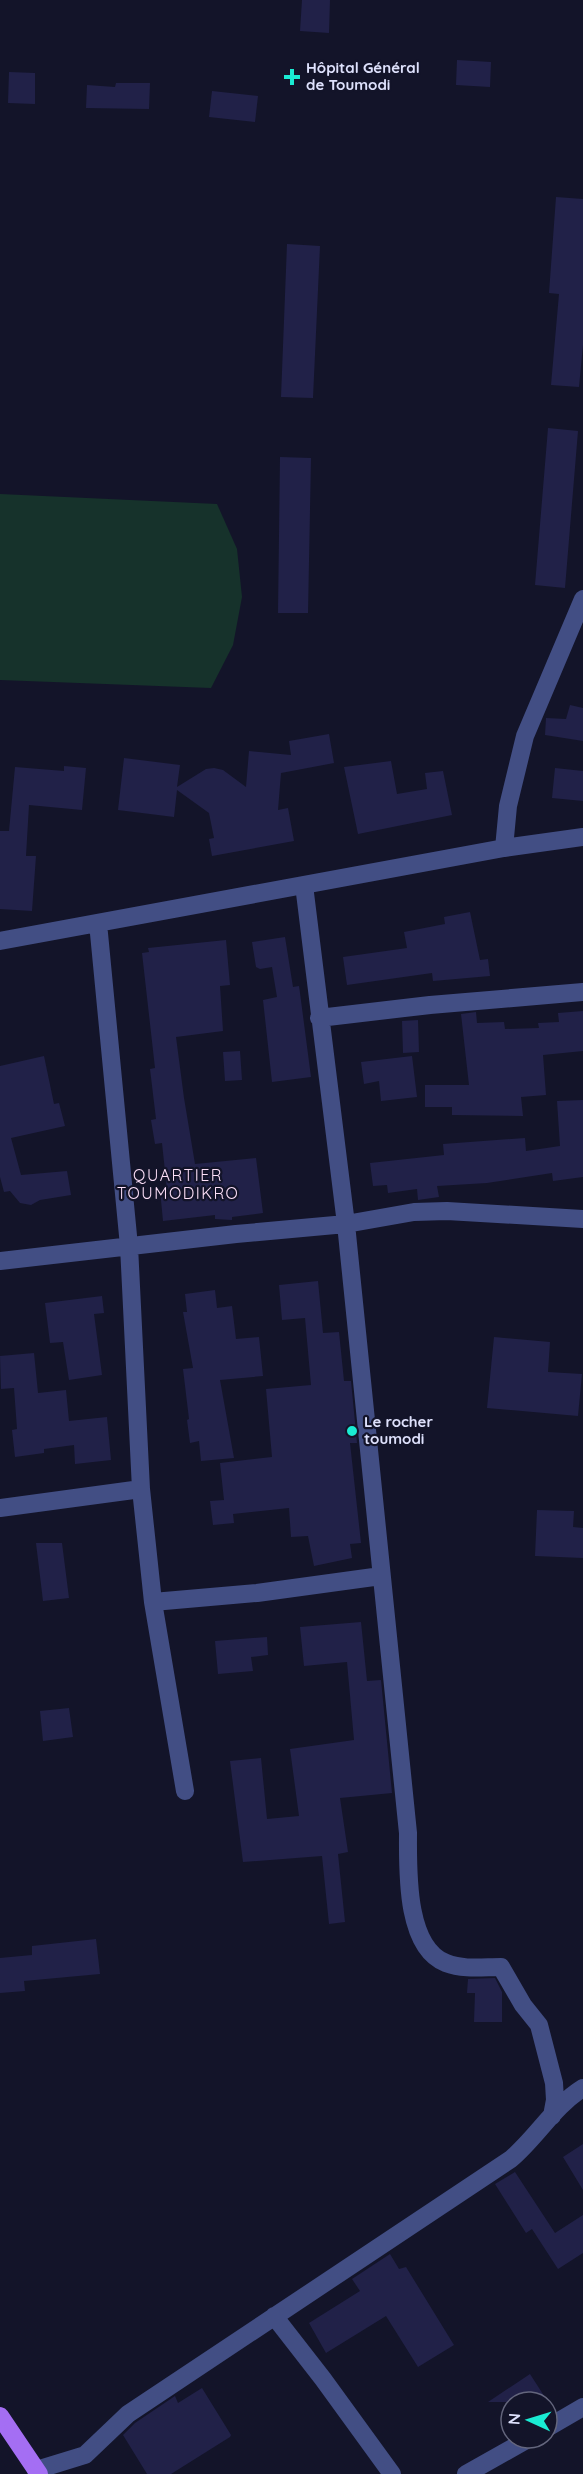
<svg xmlns="http://www.w3.org/2000/svg" width="583" height="2474" font-family="Quicksand,sans-serif">
<rect width="100%" height="100%" fill="#131429"/>
<path fill="#16322b" d="M0,494l217,10 20,45 5,48 -9,48 -22,43 -211,-8z"/>
<path fill="#212148" d="M302,0h28l-1,33 -29,-2z
M457,60l34,2 -1,25 -34,-2z
M9,72l26,1v31l-27,-1z
M116,83h34l-1,26 -63,-1 1,-23 28,2z
M212,91l46,5 -3,26 -46,-5z
M556,197l27,2v146l-4,42 -28,-2 8,-91 -10,-1z
M287,244l33,2 -7,152 -32,-1z
M548,428l30,3 -13,157 -30,-3z
M280,457l31,1 -3,155h-30z
M570,705l13,3v33l-38,-6 1,-17 20,1z
M329,734l5,29 -53,10 -3,37 10,-2 6,33 -82,15 -3,-17 5,-1 -5,-25 -32,-23 -3,27 -56,-7 6,-52 56,7 -3,22 29,-18 8,-1 9,2 23,17 3,-36 42,4 -2,-14z
M391,761l6,33 30,-5 -2,-16 18,-2 9,44 -94,19 -14,-67z
M64,766l22,2 -4,42 -53,-5 -3,51h10l-4,55 -32,-2v-78h9l6,-64 49,4z
M555,768l28,3v30l-31,-3z
M470,912l10,48 8,-1 2,17 -57,5 -1,-8 -85,12 -4,-28 64,-9 -3,-16 41,-8 -1,-7z
M285,937l8,50 6,-1 1,7 11,84 -39,5 -9,-82 14,-3 -5,-30 -12,2 -4,-2 -4,-25z
M226,940l4,45 -10,1 3,45 -47,6 8,61 11,66 61,-6 7,55 -31,4v3l-17,-1v-4l-52,6 -3,-31h7l-5,-47 -7,1 -4,-24 5,-1 -6,-50 5,-1 -13,-115 7,-1 -1,-4z
M583,1011v40l-40,4 3,40 -25,2 2,19 -71,-1v-8h-27v-22h44l-8,-71 15,-2 1,11 27,-1 1,7 34,-1 -1,-5 21,-1 -1,-9z
M418,1020l1,32 -16,1 -1,-32z
M240,1051l2,29 -17,1 -2,-29z
M44,1056l10,48 5,-1 6,23 -54,12 10,37 46,-4 4,24 -31,5 -9,5 -11,-2 -10,-12 -6,1 -4,-15v-111z
M412,1056l5,41 -36,4 -2,-20 -15,3 -3,-22z
M583,1100v77l-30,4 -1,-8 -65,10 -50,3 2,11 -21,3 -1,-11 -29,4 -1,-8 -14,1 -3,-23 74,-8 -1,-11 82,-6 1,13 34,-5 -3,-45z
M318,1281l5,52 16,-1 5,49h7l6,62h-7l11,100 -11,1 2,14 -38,8 -6,-30 -17,1 -2,-29 -56,6 1,9 -21,2 -3,-24 14,-1 -4,-37 52,-6 -6,-68 45,-4 -6,-67 -23,2 -3,-35z
M215,1290l2,18 15,-2 4,33 23,-2 4,39 -43,4 14,78 -33,3 -2,-20 -9,2 -3,-23 2,-1 -6,-50 10,-1 -10,-56h4l-2,-18z
M102,1296l2,17 -10,1 8,61 -33,5 -6,-38 -13,1 -5,-40z
M494,1337l56,5 -2,30 34,2 -4,42 -91,-8z
M34,1353l4,40 28,-3 3,31 38,-4 4,43 -36,4 -1,-19 -30,4v4l-29,4 -3,-27 5,-1 -3,-41 -13,1 -1,-33z
M537,1510l37,1 -1,16 10,1v30l-48,-2z
M36,1543h26l7,55 -26,3z
M361,1622l6,59 14,-1 11,113 -52,5 8,54 -10,2 7,68 -16,2 -7,-68 -79,6 -13,-101 31,-3 6,61 32,-3 -9,-67 64,-9 -7,-78 -43,4 -4,-39z
M267,1637l1,18 -17,2 2,14 -35,3 -3,-33z
M69,1708l4,29 -30,4 -3,-30z
M96,1939l4,35 -76,7 1,10 -25,2v-35l32,-3v-9z
M495,1978l7,14v30h-28l1,-29h-8l1,-14z
M583,2144v46l-20,-33z
M515,2172l40,61 28,-18v38l-25,16 -26,-40 -6,4 -31,-49z
M390,2254l9,15 7,-2 48,78 -36,22 -32,-51 -60,37 -17,-30 51,-32 -8,-12z
M530,2374l18,28h-60z
M202,2388l29,47 -1,2 -59,37h-24l-24,-39 12,-12 40,-27 3,7z"/>
<g fill="none" stroke-linecap="round" stroke-linejoin="round">
<path stroke="#424e84" stroke-width="18" d="M504,848l4,-42 17,-70 58,-137
M304,885l42,339 62,609c0,36 -3,114 38,130 18,7 37,4 55,4l22,38 16,20 15,58 1,17 -3,16
M98,923l31,323 12,243 12,113 32,189
M0,941l504,-93 79,-11
M319,1018l111,-13 153,-13
M0,1261l236,-27 110,-10 68,-12 33,-1 136,8
M0,1508l141,-19
M153,1602l104,-9 124,-17
M274,2316l49,63 69,95
M547,2428l36,-21
M36,2470l49,-15 43,-41 383,-255c26,-22 43,-53 72,-71
M466,2474l64,-36"/>
<path stroke="#a46ef3" stroke-width="18" d="M0,2416l39,58"/>
</g>
<g fill="#1aebd3" stroke="#131429" stroke-width="2">
<path d="M289 68h6v6h6v6h-6v6h-6v-6h-6v-6h6z"/>
<circle cx="352" cy="1431" r="6"/>
</g>
<g text-anchor="middle" stroke-width="4.5" stroke-linejoin="round" paint-order="stroke">
<g font-size="15" font-weight="bold" fill="#dee1fc" stroke="#131429" text-anchor="start">
<text x="306" y="73">Hôpital Général<tspan x="306" dy="17">de Toumodi</tspan></text>
<text x="364" y="1427">Le rocher<tspan x="364" dy="17">toumodi</tspan></text>
</g>
<g font-size="16" letter-spacing="1.5" fill="#fcdff8" stroke="#131429">
<text x="178" y="1181">QUARTIER<tspan x="178" dy="18">TOUMODIKRO</tspan></text>
</g>
</g>
<g transform="translate(529 2420) rotate(274)"><circle r="28" fill="#131429" stroke="#64667d" stroke-width="1.5"/>
<path d="M0-4.5L10 22L0 15L-10 22Z" fill="#1aebd3"/>
<text y="-9" font-size="16" font-weight="bold" text-anchor="middle" fill="#dee1fc">N</text>
</g>
</svg>
